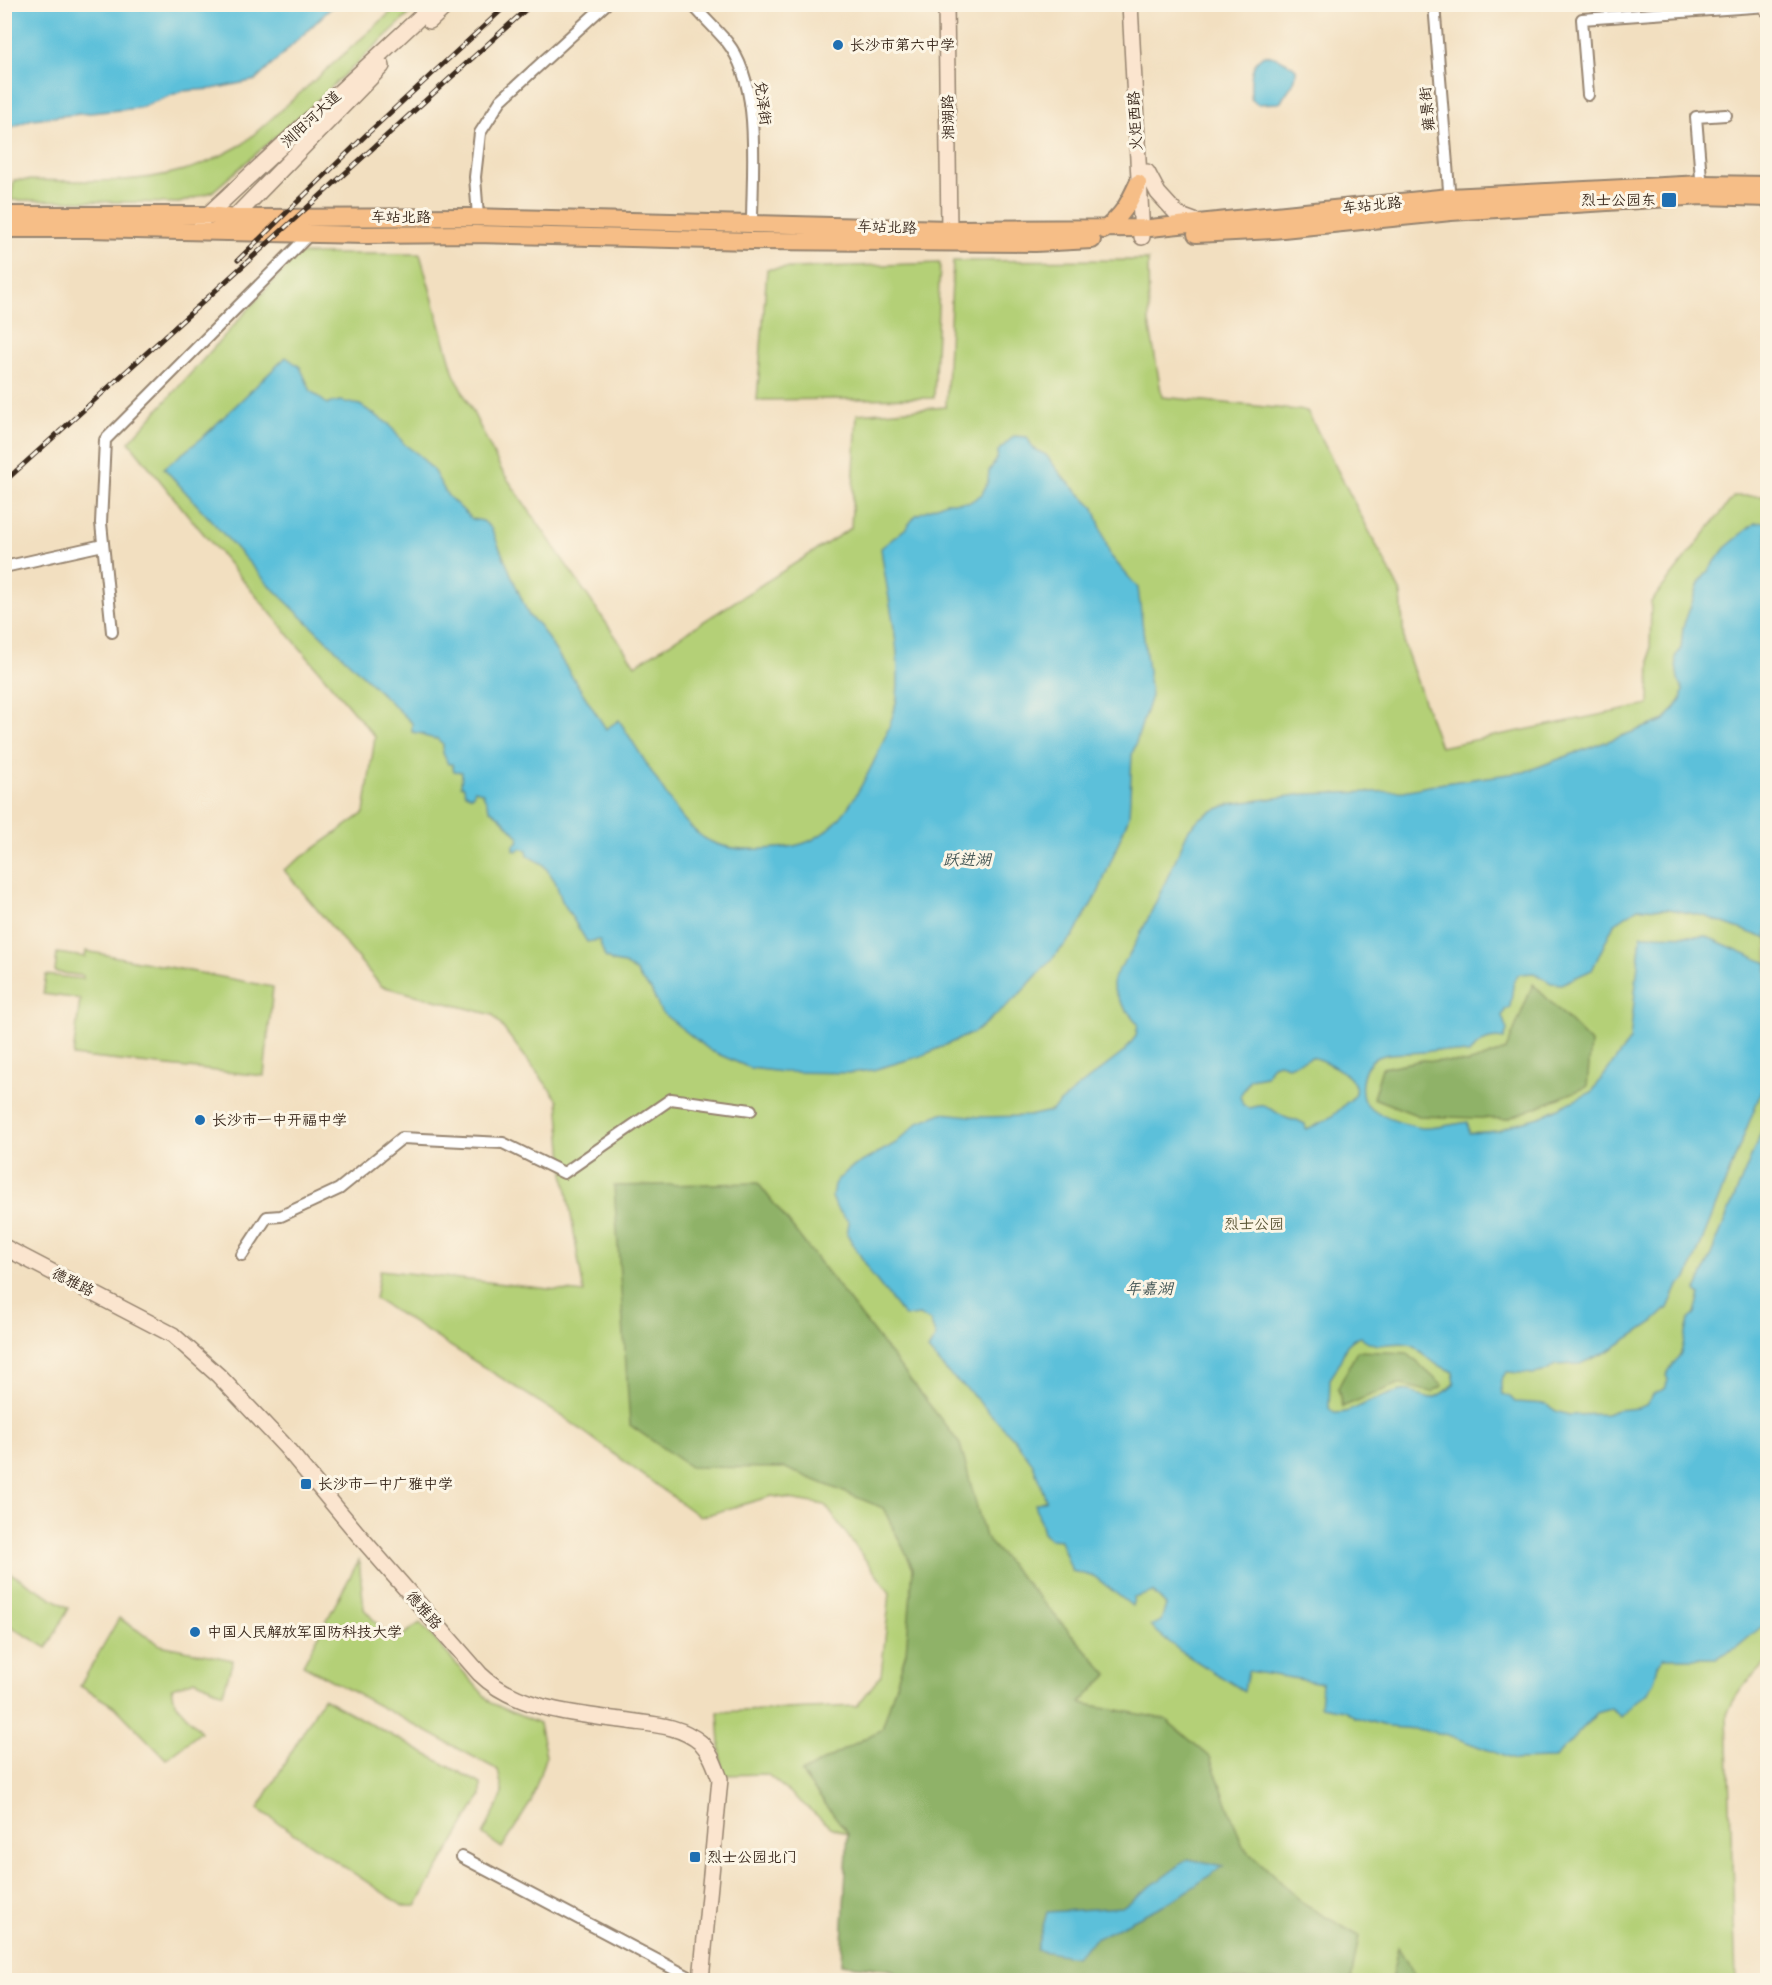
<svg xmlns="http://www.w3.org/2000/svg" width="1772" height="1985" font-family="Mali,'LXGW WenKai TC',sans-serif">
<rect width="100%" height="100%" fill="#fcf5e5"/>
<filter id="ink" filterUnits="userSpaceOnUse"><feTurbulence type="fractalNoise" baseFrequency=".0167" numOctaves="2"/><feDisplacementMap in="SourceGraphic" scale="12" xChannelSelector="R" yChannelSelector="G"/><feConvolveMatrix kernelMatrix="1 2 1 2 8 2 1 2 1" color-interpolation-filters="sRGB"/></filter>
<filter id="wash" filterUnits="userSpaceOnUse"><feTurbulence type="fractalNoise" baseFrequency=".008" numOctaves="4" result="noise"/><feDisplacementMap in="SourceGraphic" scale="24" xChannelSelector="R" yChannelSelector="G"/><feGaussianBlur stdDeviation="1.35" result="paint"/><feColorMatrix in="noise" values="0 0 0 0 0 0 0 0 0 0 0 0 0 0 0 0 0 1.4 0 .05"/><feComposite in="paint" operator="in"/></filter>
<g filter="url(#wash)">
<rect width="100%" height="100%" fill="#f2dfc0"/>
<path fill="#b4d077" stroke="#787d4a" stroke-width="1.5" d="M399,5h20l-109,102 -98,85 -33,11 -168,-3 3,-20c56,0 115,6 170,-10 21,-5 40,-16 59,-26z
M298,254h122l34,120 48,97 133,194 216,-137 6,-114 89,-7 7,-146 195,-1 1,62 13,75 145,14 94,182 3,51 36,103 209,-42 2,-103 83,-106h33l1,1165c-17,17 -33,31 -41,54l9,265h-834l-9,-10 -52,-6 7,-130 -17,-7 -64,-53 -45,1 -4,-63 139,-6 24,-31 9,-82 -65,-88 -53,-9 -72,21 -135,-99 -190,-119 5,-29 204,23 -20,-120 -6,-73 -65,-85 -112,-29 -97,-116 80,-57 11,-76 -188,-223 -58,-72z
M940,263l-6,135 -177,2 10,-131z
M86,951l187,36 -9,89 -191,-20 7,-57 -37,-5 3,-19 37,4v-3l-28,-4 2,-19 28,4z
M359,1560l5,49 29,33 27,-19 71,80 48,21 7,31 -15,47 -29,46 -19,-13 20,-41 -5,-24 -195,-105z
M5,1570l64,38 -22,40 -42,-25z
M119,1618l41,27 73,15 -10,33 -28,-13 -23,8 3,15 26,29 -35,27 -51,-52 -35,-21z
M323,1698l158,86v12l-65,110h-13l-145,-97z"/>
<path fill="#8fb268" stroke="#656e43" stroke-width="1.5" d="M1533,984l58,59 -4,44 -80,32 -88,-3 -46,-18 9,-30 41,-8 45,3 38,-13z
M758,1183l202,261 25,93 123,138 -28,28 85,16 45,38 33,89 62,59 54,31 -8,44h-449l-9,-10 -52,-6 7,-131 -47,-60 81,-44 24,-77 7,-84 -30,-60 -98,-40 -95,-1 -60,-42 -16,-239z
M1357,1351l50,2 36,33 -12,6 -33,-8 -56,23 -4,-19z
M1398,1947l19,33h-26z"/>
<path fill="#5cc0da" stroke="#4c757c" stroke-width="1.5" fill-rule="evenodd" d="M5,4h329v1l-78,75 -44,9 -30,2 -43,17 -107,11 -27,11z
M1264,55c8,0 26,8 32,14 1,15 -10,21 -15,33l-3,1 -21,1 -6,-5c0,-16 -3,-35 13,-44z
M286,357l14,10 11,24 16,13 13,-3 20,4 29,19 15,20 15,11 14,15 15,26 24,23 11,2 8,7 38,88 10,9 67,104 13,-9c13,21 26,41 39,62 13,20 25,42 46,56 16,10 38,12 57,11 18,-1 36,-1 53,-10 6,-4 13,-8 18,-13 24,-21 61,-98 65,-129 5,-50 -10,-99 -16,-149l25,-20 10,-13 30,-13h24l12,-8 6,-13 1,-10 8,-12 1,-8 16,-15 13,1 6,11 13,7 17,22 31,31 16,47 28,33 13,108 -19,59 -3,61 -30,75 -26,45 -56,61 -42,35 -54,24 -48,14 -22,3 -69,-1 -32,-4 -39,-17 -50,-39 -10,-22 -9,-9 -6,-9 -12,-8 -11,-2 -8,-5 -6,-17 -12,2 -25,-41 -7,-20 -12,-17 -15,-8 -1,-6 -7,-2 -3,3 -3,-1v-5l4,-3 1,-5c-9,-8 -19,-23 -29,-27l-8,-18 -7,-2 -3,6 -7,-3 -1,-6 -3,-2 1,-13 -8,-1 -2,-7h-4l-5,-11v-9l-7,-6 -1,1 -11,-3 -1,-2 -11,-2v-9l-142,-137 -106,-118 38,-30z
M1767,522v417l-63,-23 -35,-7 -31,-1 -24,16 -22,46 -31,14 -10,-1 -17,-10 -14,1 -6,6 -4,27 -5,3 -3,6 5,14 -3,9c-15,-3 -26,3 -35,15 -11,-1 -21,-3 -32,-4 -4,0 -9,2 -13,2 -16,2 -36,-1 -50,7 -8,5 -11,15 -12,24 -1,5 0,14 2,18 6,13 44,25 58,27 14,1 31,-4 46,-6l1,11 29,-2 16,-7 28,-8 50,-24 38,-52 11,-105 64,1 62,27v114l-80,202 -9,7 -10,22 -15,14 -44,29 -29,13 -25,1 -8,6 -13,3 -27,-2c-7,7 -7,12 -5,22l8,3 5,5 31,2 10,7 13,4 37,-1 11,-4 21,-2 8,-3 8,-12 11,-4 3,-9 -2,-5 15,-22 8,-33 6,-7 5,-18 -4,-4 71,-173v504l-31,26 -20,10h-52l-6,7 -4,16 -7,14 -11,6 -15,16 -10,-8 -14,4 -43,46 -40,1 -66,-25 -31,-6 -29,-2 -33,-10 -11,-7 -24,-4 2,-23 -74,-12 -4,20 -64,-40 -30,-25 11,-5 5,-16 -13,-13 -19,6 -2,8 -37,-29 -23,-6 -12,-31 -10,-1 -7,-7 -8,-28 11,-4 -13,-36 -19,-25 -46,-49 -19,-16 -21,-24 8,-13 -6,-16 -11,-6 -14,2 -33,-42 -25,-41 2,-12 -12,-13 -5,-12 2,-13 15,-15 47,-26 23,-21 23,-9 38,4 49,-1 22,-5 26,-23 47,-36 12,-16 2,-12c-7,-9 -24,-27 -25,-38 -1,-13 14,-25 19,-36 21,-39 39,-80 57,-121l10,-10 11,-7 20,-8 75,-10 99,-3 40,-8 80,-11 141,-52 16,-20 2,-10 -5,-11 -3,-22 6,-9 2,-21 16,-44 26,-35 30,-25zM1312,1057c12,4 56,22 40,41 -2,3 -5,4 -7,6 -12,13 -22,19 -39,25l-1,-5 -8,-4c-13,1 -21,-11 -34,-14 -5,-1 -9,2 -15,2l-5,-3 -3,-9 10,-17 16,-3 7,-11 6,-2 9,3zM1361,1337c19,16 34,1 51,8 8,4 12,11 19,16 7,5 15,7 22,11l2,10c-3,5 -5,7 -10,10 -25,16 -26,-5 -44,-1 -9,2 -19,6 -27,9 -15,5 -24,14 -40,13l-5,-5 1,-29 6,-9 11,-25 7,-6z
M1188,1859l35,7 -44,31 -84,42 -20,18 -39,-7 11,-38 75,-5z"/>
</g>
<g filter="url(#ink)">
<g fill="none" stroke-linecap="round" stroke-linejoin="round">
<g stroke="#96846f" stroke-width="14">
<path id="street" d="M692,4c11,13 24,25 35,38 35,44 25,127 25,181
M1434,4l16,198
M1588,95l-6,-76 186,-13
M1702,190l-6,-73 30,-2
M478,217l-3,-40 5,-44 21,-33 105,-96
M4,567l99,-22
M112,632l-11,-109 4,-83 205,-206
M242,1255l25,-38 14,-1 58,-27 63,-51 101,5 61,30 107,-74 80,11
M462,1857l229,121 10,2"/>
</g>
<g stroke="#96846f" stroke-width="18">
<path id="secondary" d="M946,4l3,225
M1130,4l12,233
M1766,4l2,6
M430,21l18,-17
M1147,172l11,21 20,22 22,8
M201,221l233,-217
M229,223l153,-157
M4,1247l169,88 46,41 66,70 72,87 123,141c39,38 106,41 156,48 24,3 46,5 65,21 10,10 14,23 19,36l-19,201"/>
</g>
<g stroke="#96846f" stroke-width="20">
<path id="primary" d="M4,215h205l26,3 237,-1 477,12 201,-1 299,-31 253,-13 66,1
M4,229h82l279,6 110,-1 276,7 284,2 57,-3
M1104,230c19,-15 24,-25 34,-47
M1196,234l77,-4 178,-18 251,-16 66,2"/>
</g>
<use href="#street" stroke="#fff" stroke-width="10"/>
<use href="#secondary" stroke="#fbe5cf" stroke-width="15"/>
<use href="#primary" stroke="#f6be87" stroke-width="16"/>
<g stroke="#3b2a1e" stroke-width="5">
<path id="rail" d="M238,260l129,-126 141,-130
M4,482l528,-478"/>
</g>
<use href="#rail" stroke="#fcf5e5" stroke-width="3" stroke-dasharray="9" stroke-linecap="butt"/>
</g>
</g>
<g fill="#1f6fb2" stroke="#fcf5e5" stroke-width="2">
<circle cx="838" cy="45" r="6"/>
<rect x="1661" y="192" width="16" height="16" rx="3"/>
<circle cx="200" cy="1120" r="6"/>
<rect x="300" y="1478" width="12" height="12" rx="3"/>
<circle cx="195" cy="1632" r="6"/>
<rect x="689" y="1851" width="12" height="12" rx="3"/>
</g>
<g text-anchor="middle" stroke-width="6" stroke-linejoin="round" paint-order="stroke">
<g font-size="15" fill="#3b2a1e" stroke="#fcf5e5" text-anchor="start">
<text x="850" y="50">长沙市第六中学</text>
<text x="1656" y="205" text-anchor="end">烈士公园东</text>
<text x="212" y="1125">长沙市一中开福中学</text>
<text x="318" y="1489">长沙市一中广雅中学</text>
<text x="207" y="1637">中国人民解放军国防科技大学</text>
<text x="707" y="1862">烈士公园北门</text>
</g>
<g font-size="15" fill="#3b2a1e" stroke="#fcf5e5">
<text transform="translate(763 103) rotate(82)" y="5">兑泽街</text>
<text transform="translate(1427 109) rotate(-95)" y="5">雍景街</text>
<text transform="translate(948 117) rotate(-91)" y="5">湘湖路</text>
<text transform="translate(311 119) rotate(-43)" y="5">浏阳河大道</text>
<text transform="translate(1135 121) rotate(-93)" y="5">火炬西路</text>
<text transform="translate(1372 205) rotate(-6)" y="5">车站北路</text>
<text x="401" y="222">车站北路</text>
<text transform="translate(887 227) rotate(2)" y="5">车站北路</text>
<text transform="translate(73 1282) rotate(27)" y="5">德雅路</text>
<text transform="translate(424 1610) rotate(49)" y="5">德雅路</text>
</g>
<g font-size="15" fill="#595434" stroke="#fcf5e5">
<text x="1254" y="1229">烈士公园</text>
</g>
<g font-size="16" font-style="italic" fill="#455756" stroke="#fcf5e5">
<text x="967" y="865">跃进湖</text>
<text x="1149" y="1294">年嘉湖</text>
</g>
</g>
<rect width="1772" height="1985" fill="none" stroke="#fcf5e5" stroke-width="24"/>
</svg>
